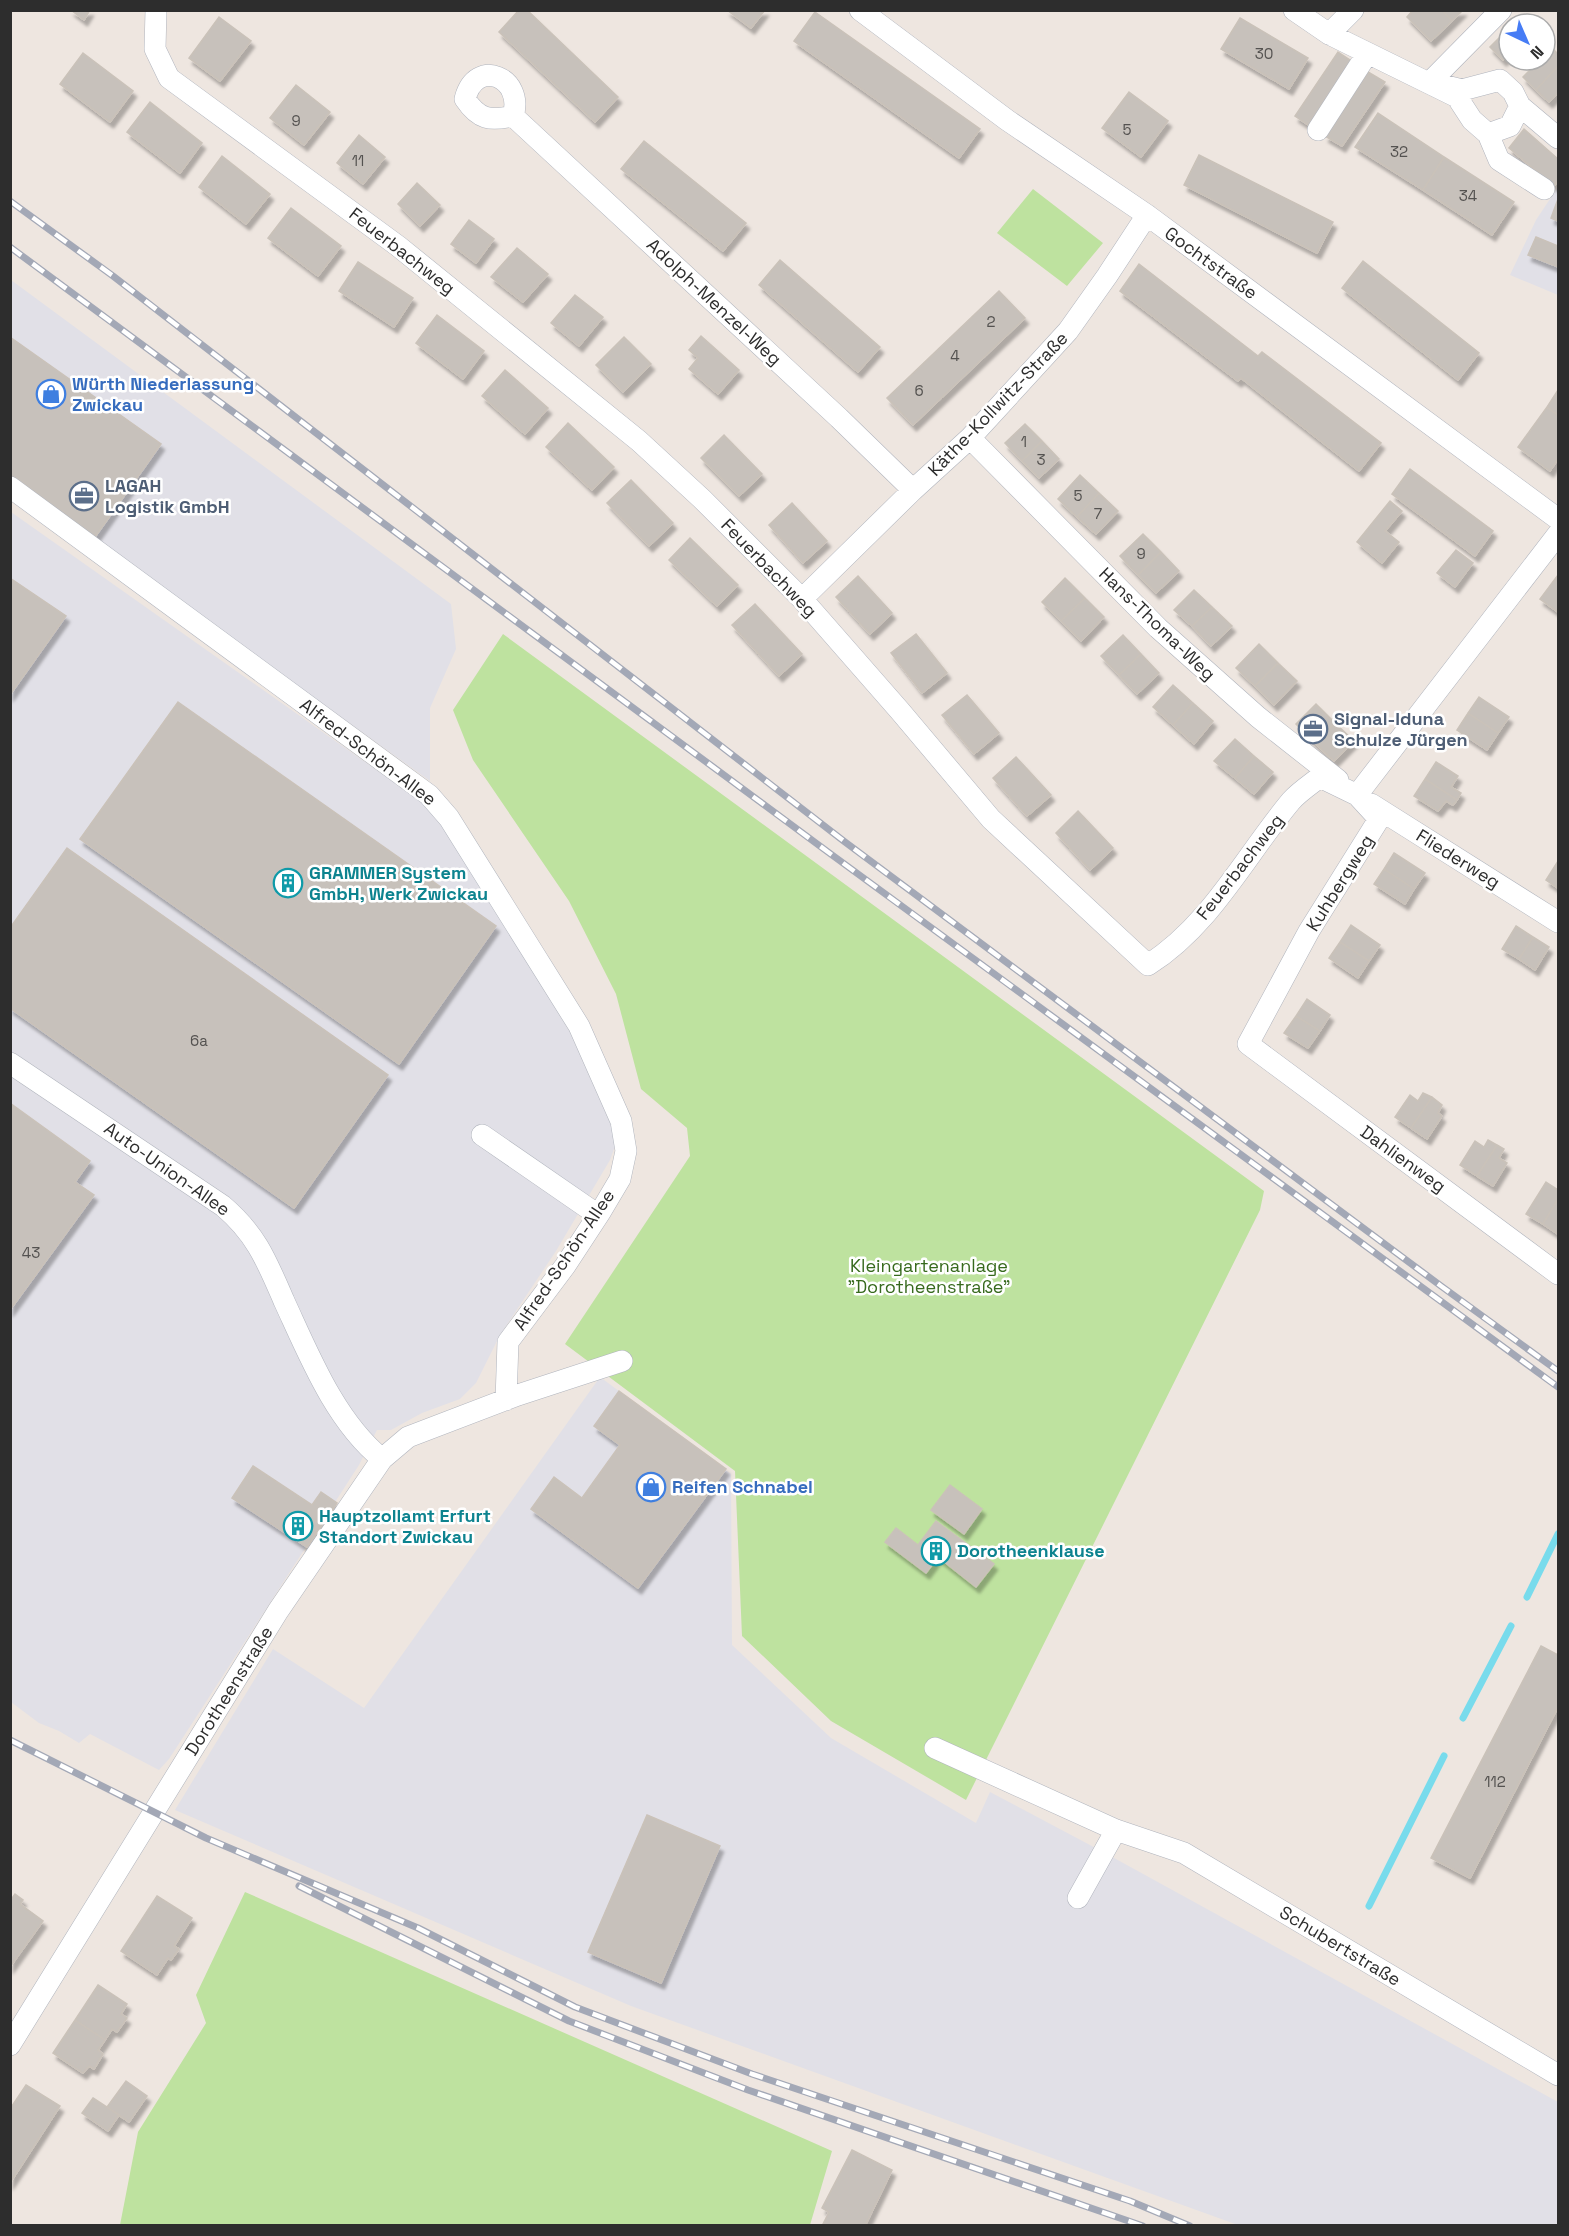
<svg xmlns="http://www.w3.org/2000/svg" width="1569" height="2236" font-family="'Space Grotesk',sans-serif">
<defs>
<filter id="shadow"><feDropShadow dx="3.5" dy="6" stdDeviation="1.5" flood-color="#0004"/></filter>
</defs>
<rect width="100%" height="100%" fill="#eee6e0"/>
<path fill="#e1e0e7" d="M1558,187v108l-48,-20 26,-55z
M11,280l440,324 5,45 -26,59v73l-419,-302z
M11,512l422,298 137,222 43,97 2,17 -5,14 -54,91 -56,84 -24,48 -16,16 -38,14 -31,17h-14l-18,35 -190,294 -10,11 -69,-36 -11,9 -20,-12 -20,-8 -28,-21z
M600,1377l131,97 1,171 99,93 145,85 14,-31 115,61 453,249v123h-320l-607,-219 -456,-196 98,-161 91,59z"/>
<path fill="#bee29f" d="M1033,189l70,54 -36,43 -70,-53z
M503,634l761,557 -4,19 -294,590 -135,-79 -89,-85 -7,-165 -170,-127 125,-188 -3,-28 -46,-39 -25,-95 -47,-93 -96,-141 -20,-50z
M245,1892l587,259 -22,74h-690l18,-93 68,-109 -10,-28z"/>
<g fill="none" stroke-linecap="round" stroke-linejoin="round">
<path stroke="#78dbec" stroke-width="7" d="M1527,1597l31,-63
M1463,1718l48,-92
M1369,1906l75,-150"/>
</g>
<path fill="#c7c1bb" stroke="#cac2b9" stroke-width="1.5" filter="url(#shadow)" d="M71,10h19l-6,10z
M519,10h8l91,87 -23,25 -96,-90z
M727,10h38l-14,18z
M1413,10h29l10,11 -21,20 -24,-24z
M1442,10h21l-11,11z
M815,12l165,117 -21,29 -165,-117z
M219,17l32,24 -31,40 -31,-23z
M1520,17l7,7h-14z
M1240,18l68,40 -19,31 -68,-40z
M1509,28v27l-6,5 -13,-13z
M1545,41l13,13v12l-22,24 -13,-13 9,-9 -7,-8h20z
M1338,52l15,10 -43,64 -15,-10z
M83,53l50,38 -23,31 -50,-38z
M1558,66v27l-9,9 -13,-12z
M1368,72l17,10 -43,64 -17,-10z
M296,85l34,27 -26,33 -34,-27z
M1129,92l39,29 -27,36 -39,-29z
M150,102l52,41 -22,30 -53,-41z
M1378,113l66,44 -21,33 -68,-43z
M1524,129l34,30v22l-4,5 -45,-38z
M359,135l26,22 -22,27 -26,-21z
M644,141l102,82 -23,28 -102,-82z
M1199,155l134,67 -16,31 -133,-68z
M222,156l48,38 -24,30 -47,-37z
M1444,157l70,45 -22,33 -69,-45z
M417,183l23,22 -20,21 -22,-22z
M1558,199v22l-7,-3z
M291,208l50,38 -23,30 -50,-38z
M469,220l25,19 -18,24 -25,-19z
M1536,237l22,9v21l-30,-12z
M517,248l31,26 -25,28 -32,-25z
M780,260l100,87 -22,25 -99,-87z
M1363,261l116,92 -21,27 -116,-92z
M358,262l55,36 -19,29 -55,-36z
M1139,264l119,92 4,-4 119,91 -22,28 -118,-93 -3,3 -118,-90z
M999,291l26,27 -112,107 -26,-27z
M575,295l28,22 -24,29 -28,-23z
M437,315l47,36 -21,28 -47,-36z
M701,336l38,34 -21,24 -29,-25 9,-11 -9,-8z
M10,337l151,107 -66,93 -85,-60z
M624,337l27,27 -28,28 -27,-27z
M505,370l43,38 -23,26 -43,-38z
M1558,390v25l-11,-8z
M1547,407l11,9v43l-8,12 -32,-24z
M568,423l46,44 -22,23 -46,-43z
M1025,424l17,17 -20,20 -17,-18z
M724,435l38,39 -23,22 -38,-38z
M1042,441l17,18 -20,19 -17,-17z
M1410,469l83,62 -18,25 -83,-62z
M1080,475l19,18 -22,24 -19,-18z
M631,480l42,43 -24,23 -42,-43z
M1099,493l19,18 -22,23 -19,-17z
M1390,501l12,10 -17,20 14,11 -17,21 -25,-21z
M792,503l35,38 -24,22 -34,-38z
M1143,534l18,18 -23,23 -18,-19z
M690,538l48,47 -21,21 -48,-46z
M1456,550l17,13 -18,24 -18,-14z
M1161,552l18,19 -23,22 -18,-18z
M1558,575v37l-18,-13z
M858,576l34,37 -22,21 -34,-37z
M10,578l56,38 -56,79z
M1065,578l20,20 -24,23 -19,-19z
M1194,590l18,17 -20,19 -18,-16z
M1085,598l19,19 -23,24 -20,-20z
M755,604l47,50 -23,22 -47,-51z
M1212,607l20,19 -21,20 -19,-20z
M916,634l31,39 -25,20 -31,-40z
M1123,635l18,19 -22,21 -18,-19z
M1259,644l19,19 -23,23 -19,-18z
M1141,654l18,19 -22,21 -18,-19z
M1278,663l19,18 -23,24 -19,-19z
M1173,685l20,18 -20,22 -20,-18z
M967,695l32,38 -25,21 -32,-39z
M1479,697l30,20 -11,16 -30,-20z
M178,702l318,224 -97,138 -319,-225z
M1193,703l20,18 -19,23 -21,-19z
M1316,704l19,19 -20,20 -19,-19z
M1468,713l30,20 -11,17 -30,-20z
M1335,723l19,18 -20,20 -19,-18z
M1235,739l19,17 -19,22 -21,-17z
M1254,756l19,16 -19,22 -19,-16z
M1016,757l35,38 -24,21 -34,-38z
M1436,762l22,14 -7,11 10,6 -4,7 -32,-21z
M1425,779l32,21 -4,5 -7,-4 -8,10 -24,-15z
M1078,811l35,37 -23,22 -34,-37z
M67,848l321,227 -94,133 -284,-200v-80z
M1394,853l31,20 -11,16 -30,-20z
M1558,861v27l-12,-8z
M1384,869l30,20 -9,15 -31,-20z
M1351,925l29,20 -11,16 -29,-19z
M1516,926l17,11 -14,22 -17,-10z
M1533,937l16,10 -14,23 -16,-11z
M1340,942l29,19 -11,17 -29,-20z
M1307,999l23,16 -10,16 -24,-15z
M1296,1016l24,15 -12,17 -24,-15z
M1423,1093l9,4 -21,31 -16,-11 15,-22 8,6z
M1432,1097l10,8 -4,8 4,3 -15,23 -16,-11z
M10,1103l80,58 -15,21 19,13 -84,115z
M1488,1140l9,5 -20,31 -17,-11 15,-24 9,6z
M1497,1145l7,4 -5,9 8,5 -14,23 -16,-10z
M1546,1182l12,8v9l-15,25 -17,-10z
M1558,1199v35l-15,-10z
M619,1391l107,78 -88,119 -107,-79 23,-32 28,21 38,-53 -26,-19z
M253,1466l59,39 9,-13 16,11 -30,44 -75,-49z
M950,1485l32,24 -18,25 -33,-24z
M936,1521l58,43 -18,23 -38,-30 -12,16 -41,-31 11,-14 22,17z
M1541,1646l17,9v52l-88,171 -39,-20z
M647,1815l73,31 -59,137 -73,-31z
M15,1894l8,6 -3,4 23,17 -33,46v-66z
M157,1896l35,22 -18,28 5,3 -8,11 -3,-2 -11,17 -36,-24z
M98,1985l29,19 -6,10 6,4 -10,14 -5,-3 -7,11 -30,-20z
M75,2020l30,20 -7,10 5,4 -9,15 -5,-3 -6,7 -30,-20z
M126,2081l21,15 -18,26 -22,-15z
M26,2085l34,21 -50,77v-74z
M93,2098l26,17 -11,16 -26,-18z
M852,2150l40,20 -27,56h-43l7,-14 -7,-4z"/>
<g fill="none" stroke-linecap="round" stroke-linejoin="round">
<g stroke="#b0b4bd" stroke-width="22">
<path id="minor" d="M156,10l-1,39 14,29 229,168 241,195 63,58 100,100 98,112 91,108 157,146c63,-40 97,-109 143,-164 8,-9 20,-17 29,-24l37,18
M860,10l147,110 140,95 411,304
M1294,10l35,24 128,63 15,23 16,14 22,-8 10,-20 -7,-14 -13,-12 -38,10 -32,-8
M1329,34l24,-24
M1430,82l71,-72
M1520,106l38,32
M513,116c12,-38 -37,-60 -48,-17 14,21 25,22 48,17l326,302 74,72
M1318,130l49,-76
M1488,134l11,26 45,29
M970,438l188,190 100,89 80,63
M10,487l419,308 20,23 130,208 42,95 5,30 -6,28 -19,32 -36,55 -57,76 -2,58
M1558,534l-201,261 22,24 -70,112 -61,113 310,230
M802,599l111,-109 57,-52 98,-107 39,-55 40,-61
M1371,804l187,118
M10,1063l213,143c34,29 44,56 61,95 25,54 51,120 98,158
M482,1135l116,80
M935,1748l181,82 68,23 374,222
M1078,1898l38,-68
M10,2045l268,-434 104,-152 26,-22 110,-42 104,-34"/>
</g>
<use href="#minor" stroke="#fff" stroke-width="21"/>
<g stroke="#a3a8b6" stroke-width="7">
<path id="rail" d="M10,201l103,75 732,566 596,444 117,85
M10,247l818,605 730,535
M10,1740l196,98 212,90 157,79 177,67 378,127 60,25
M299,1886l270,135 179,69 395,136"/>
</g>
<use href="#rail" stroke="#fff" stroke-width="4.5" stroke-dasharray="14" stroke-linecap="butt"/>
</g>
<defs>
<g id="shop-ring" transform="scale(1.5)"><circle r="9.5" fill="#fff" stroke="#3f7fe0" stroke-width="1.5"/><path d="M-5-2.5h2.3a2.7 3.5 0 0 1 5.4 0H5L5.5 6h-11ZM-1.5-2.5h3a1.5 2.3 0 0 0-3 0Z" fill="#3f7fe0"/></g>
<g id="office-ring" transform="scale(1.5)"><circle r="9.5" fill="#fff" stroke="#5c6f8a" stroke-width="1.5"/><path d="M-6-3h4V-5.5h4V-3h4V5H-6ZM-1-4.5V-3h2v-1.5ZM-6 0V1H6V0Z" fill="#5c6f8a"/></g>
<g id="building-ring" transform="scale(1.5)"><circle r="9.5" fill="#fff" stroke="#0f9aa8" stroke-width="1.5"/><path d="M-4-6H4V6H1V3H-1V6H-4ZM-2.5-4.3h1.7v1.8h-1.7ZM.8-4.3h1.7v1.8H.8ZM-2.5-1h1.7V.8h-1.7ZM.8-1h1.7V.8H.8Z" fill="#0f9aa8"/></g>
</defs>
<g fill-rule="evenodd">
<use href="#shop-ring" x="51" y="394"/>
<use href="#office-ring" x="84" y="496"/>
<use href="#office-ring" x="1313" y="729"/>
<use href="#building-ring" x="288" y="883"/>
<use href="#shop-ring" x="651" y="1487"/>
<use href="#building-ring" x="298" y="1526"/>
<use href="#building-ring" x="936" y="1551"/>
</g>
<g text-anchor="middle" stroke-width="5" stroke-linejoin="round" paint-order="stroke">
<g font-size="15" fill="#545250">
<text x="1264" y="59">30</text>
<text x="296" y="126">9</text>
<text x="1127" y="135">5</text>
<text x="1399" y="157">32</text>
<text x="358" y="166">11</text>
<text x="1468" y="201">34</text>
<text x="991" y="327">2</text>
<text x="955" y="361">4</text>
<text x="919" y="396">6</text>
<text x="1024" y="447">1</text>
<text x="1041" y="465">3</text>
<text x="1078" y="501">5</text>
<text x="1098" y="519">7</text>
<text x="1141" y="559">9</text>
<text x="199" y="1046">6a</text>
<text x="31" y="1258">43</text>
<text x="1495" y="1787">112</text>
</g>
<g font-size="18" fill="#2d2d2d" stroke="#fff">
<text transform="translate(402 251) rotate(38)" y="6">Feuerbachweg</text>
<text transform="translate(1211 263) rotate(36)" y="6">Gochtstraße</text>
<text transform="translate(714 302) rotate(43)" y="6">Adolph-Menzel-Weg</text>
<text transform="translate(998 404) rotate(-46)" y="6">Käthe-Kollwitz-Straße</text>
<text transform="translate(769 568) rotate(46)" y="6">Feuerbachweg</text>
<text transform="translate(1157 624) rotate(44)" y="6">Hans-Thoma-Weg</text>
<text transform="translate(368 752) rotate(37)" y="6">Alfred-Schön-Allee</text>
<text transform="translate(1458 859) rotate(32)" y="6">Fliederweg</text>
<text transform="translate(1240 867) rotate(-52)" y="6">Feuerbachweg</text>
<text transform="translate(1340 883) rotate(-58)" y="6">Kuhbergweg</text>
<text transform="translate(1403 1159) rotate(36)" y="6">Dahlienweg</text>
<text transform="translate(167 1169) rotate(35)" y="6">Auto-Union-Allee</text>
<text transform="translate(564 1260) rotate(-56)" y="6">Alfred-Schön-Allee</text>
<text transform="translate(229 1691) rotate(-58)" y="6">Dorotheenstraße</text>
<text transform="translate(1340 1946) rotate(31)" y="6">Schubertstraße</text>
</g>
<g font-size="18" font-weight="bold" fill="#366cbe" stroke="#fff" text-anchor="start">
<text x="72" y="390">Würth Niederlassung<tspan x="72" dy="21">Zwickau</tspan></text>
<text x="672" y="1493">Reifen Schnabel</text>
</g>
<g font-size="18" font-weight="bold" fill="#4e5e75" stroke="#fff" text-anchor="start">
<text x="105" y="492">LAGAH<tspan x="105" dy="21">Logistik GmbH</tspan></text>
<text x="1334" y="725">Signal-Iduna<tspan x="1334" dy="21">Schulze Jürgen</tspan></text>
</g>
<g font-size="18" font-weight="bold" fill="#0d838f" stroke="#fff" text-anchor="start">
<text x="309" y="879">GRAMMER System<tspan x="309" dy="21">GmbH, Werk Zwickau</tspan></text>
<text x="319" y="1522">Hauptzollamt Erfurt<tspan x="319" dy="21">Standort Zwickau</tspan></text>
<text x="957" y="1557">Dorotheenklause</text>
</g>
<g font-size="18" fill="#376a1d" stroke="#fff">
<text x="929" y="1272">Kleingartenanlage<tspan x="929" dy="21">"Dorotheenstraße"</tspan></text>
</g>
</g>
<rect width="1569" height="2236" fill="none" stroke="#2d2d2d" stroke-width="24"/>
<g transform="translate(1527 42) rotate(136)"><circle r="28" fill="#ffffff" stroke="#ababab" stroke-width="1.5"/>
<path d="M0-4.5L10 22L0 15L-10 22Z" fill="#467cf5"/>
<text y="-9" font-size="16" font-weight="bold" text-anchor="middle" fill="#2d2d2d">N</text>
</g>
</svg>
